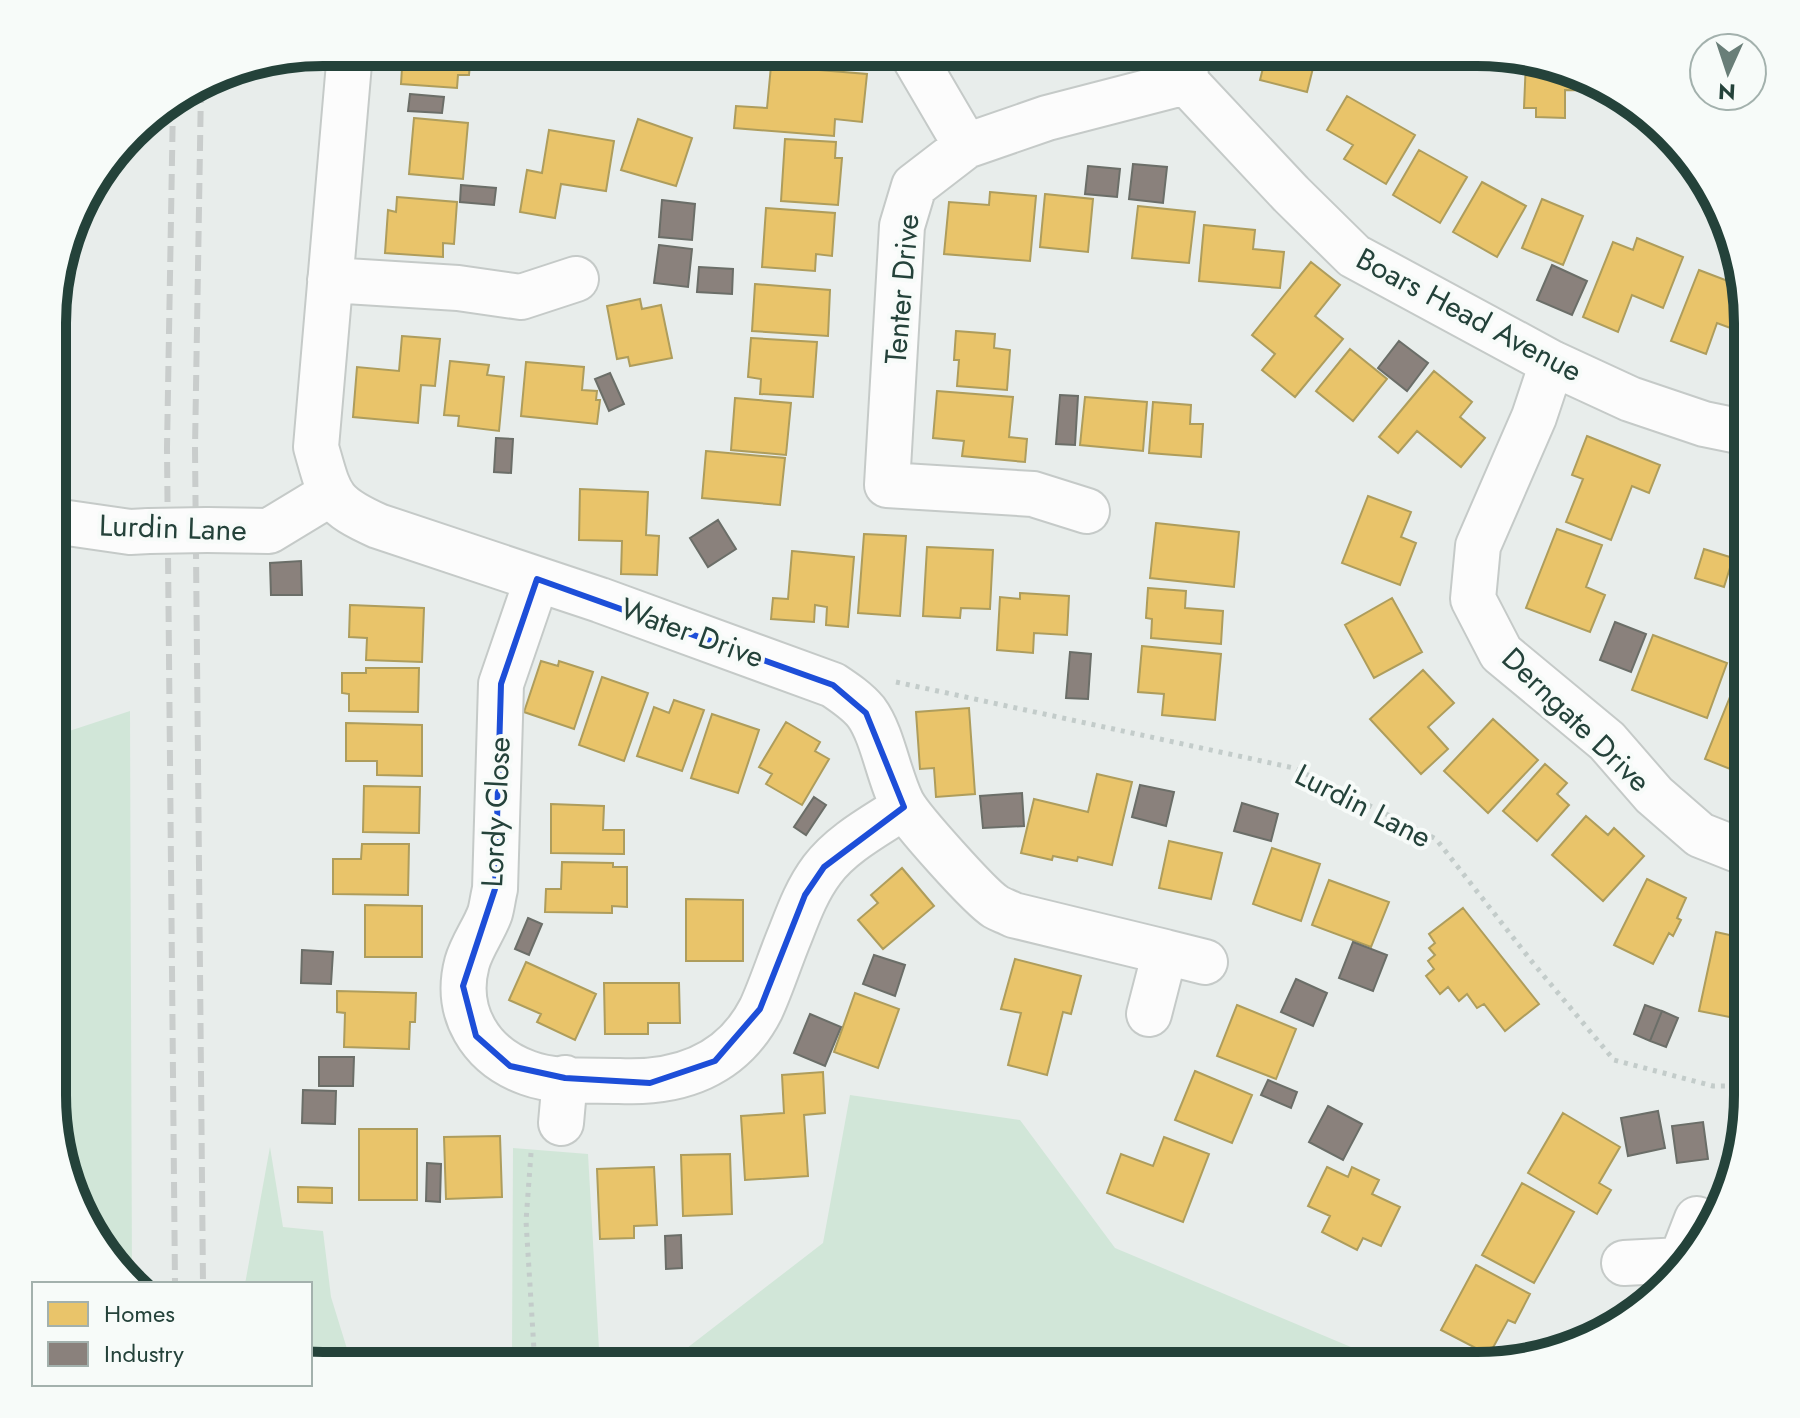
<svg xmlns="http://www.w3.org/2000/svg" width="1800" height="1418" font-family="Jost,sans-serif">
<rect width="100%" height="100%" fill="#e8edeb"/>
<path fill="#d1e6d8" d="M130,711l2,571 -52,-67 -27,-102v-373l4,-5z
M850,1095l170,25 95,128 281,118h-797l79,-11 145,-112z
M270,1147l13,80 40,4 8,66 21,68h-42v-81h-65z
M513,1148l75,6 11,195 -87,7z"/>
<path fill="#e9c46a" stroke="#ae9d5c" stroke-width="2" d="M403,52h68l-2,23h-11l-1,13 -56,-4z
M1267,52h50l-10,40 -47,-12z
M1526,60l54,12 29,19 -44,-1v28l-29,-1v-9h-12z
M771,66l96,8 -5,48 -27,-3 -1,17 -100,-8 2,-22 31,2z
M1347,96l68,39 -29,49 -42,-25 9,-14 -26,-15z
M414,118l54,5 -5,56 -54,-5z
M638,119l54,19 -16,48 -55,-16z
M549,130l65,11 -8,50 -45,-7 -6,34 -35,-6 7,-42 15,3z
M785,139l51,3 -1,16h7l-4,47 -57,-4z
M1419,150l48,27 -27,46 -47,-28z
M1482,182l44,24 -29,51 -44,-25z
M990,192l46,4 -6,65 -86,-7 5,-52 40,3z
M1045,194l48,5 -5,53 -48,-5z
M397,197l60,5 -3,42 -11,-1v14l-58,-4 3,-43 8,2z
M1542,199l41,17 -20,49 -41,-17z
M1138,206l57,6 -6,51 -57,-5z
M766,208l69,5 -3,43 -16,-2 -1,17 -53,-4z
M1204,225l51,5 -2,19 31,3 -4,36 -81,-7z
M1637,238l46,19 -20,51 -31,-13 -14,37 -35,-15 30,-75 20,8z
M1311,262l29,23 -25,31 28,23 -48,58 -33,-27 13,-16 -23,-19z
M1699,270l42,16 7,37 -1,11 -30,-11 -11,31 -35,-13z
M755,284l75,6 -2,46 -76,-5z
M640,299l2,10 19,-4 11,53 -42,8 -2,-9 -11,2 -10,-53z
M956,331l39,3 -1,14 16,2 -3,40 -50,-4 2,-26h-5z
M402,336l38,3 -5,47 -14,-1 -3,38 -65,-6 4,-50 42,4z
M751,338l66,4 -4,55 -53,-3 1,-15 -13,-2z
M1748,343v26l-9,-4z
M1350,349l37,30 -34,42 -37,-30z
M450,361l39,4 -2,10 17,2 -5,54 -41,-5 1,-10 -15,-1z
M526,362l58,5 -2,23 15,1 -1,9h4l-3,24 -76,-8z
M1434,371l38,31 -12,15 25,21 -24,29 -44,-36 -19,22 -19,-16z
M937,391l76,6 -4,40 18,2 -2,23 -63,-6 2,-15 -31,-3z
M1085,397l62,5 -4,49 -63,-6z
M735,398l56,5 -5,52 -55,-5z
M1153,402l38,3 -1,19h13l-2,33 -52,-4z
M1587,436l73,29 -11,28 -17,-7 -21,54 -45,-18 17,-43 -11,-4z
M706,451l79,7 -5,47 -78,-7z
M580,489l68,3 -2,43 13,1 -2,39 -36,-1 1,-33 -43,-1z
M1368,496l43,16 -10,25 15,6 -16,42 -58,-22z
M1156,523l83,9 -5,55 -84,-9z
M1557,529l45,16 -16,42 19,8 -15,37 -64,-24z
M1741,532h7v47h-7z
M864,534l42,2 -6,80 -42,-3z
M927,547l66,3 -3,59 -29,-1 -1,10 -37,-2z
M1704,549l29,9 -9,29 -29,-9z
M792,551l62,6 -6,70 -22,-2 1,-18 -12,-2 -1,17 -43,-3 2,-21 15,1z
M1148,588l38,3 -1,17 38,3 -2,33 -70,-6 1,-19 -6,-1z
M1020,593l49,3 -2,39 -33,-2 -1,20 -36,-3 3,-53 20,2z
M1392,598l30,54 -48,26 -29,-53z
M350,605l74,3 -2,54 -56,-2 1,-22 -18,-1z
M1748,629v36l-12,-5z
M1653,635l74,28 -20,55 -75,-28z
M1142,646l79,8 -6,66 -53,-5 2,-21 -26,-2z
M541,661l17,5 1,-5 34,11 -19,57 -50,-17z
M366,668h53l-1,44 -69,-1v-17l-7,-1v-20h24z
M1423,670l31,33 -26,24 20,22 -27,25 -51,-55z
M602,677l46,16 -24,68 -45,-16z
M1736,682l12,5v89l-43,-17z
M674,700l30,10 -22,61 -45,-15 17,-49 15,6z
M969,708l6,86 -39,3 -2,-29 -14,1 -4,-57z
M712,714l47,16 -21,63 -47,-15z
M1493,719l45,41 -50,53 -44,-42z
M786,722l34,20 -5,9 14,8 -27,46 -36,-21 6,-10 -13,-7z
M346,723l76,2v51l-45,-1v-14h-31z
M1545,764l22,19 -10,11 12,11 -32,36 -34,-30z
M1097,774l35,8 -20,83 -34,-8 -1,4 -24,-5 -1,4 -31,-7 13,-54 54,13z
M364,786l56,1 -1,46 -56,-1z
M551,804l53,2 -1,24h21v24l-73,-1z
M1586,816l22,19 6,-7 30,28 -41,45 -51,-46z
M1169,841l53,12 -11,46 -52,-11z
M362,844h47l-1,51 -75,-1v-35h28z
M1272,848l48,16 -19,57 -48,-17z
M562,862l51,1v4h14v40l-15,-1v7l-67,-1 1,-23h15z
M902,868l32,38 -51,43 -25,-29 20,-17 -7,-8z
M1647,879l39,19 -9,20 4,2 -8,16 -4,-3 -16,31 -39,-19z
M1329,880l60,22 -18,45 -59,-22z
M686,899l57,1v61h-57z
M365,905l57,1v51h-57z
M1463,908l76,96 -34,27 -21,-27 -7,4 -10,-14 -8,7 -11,-14 -8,7 -14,-18 8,-7 -6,-8 7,-6 -6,-7 6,-5 -6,-9z
M1716,932l32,7 -1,69 -2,12 -46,-9z
M1015,959l66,17 -10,38 -8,-2 -16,63 -39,-10 13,-52 -20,-4z
M526,962l70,32 -21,46 -38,-18 4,-8 -32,-14z
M604,983h75l1,40h-32v11h-43z
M337,991l79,2 -1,29h-5l-1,27 -65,-2 1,-34 -8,-1z
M855,993l44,16 -21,59 -44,-16z
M1237,1005l59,24 -20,50 -59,-23z
M1195,1071l57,24 -20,48 -57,-23z
M823,1072l2,41 -21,2 4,61 -63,4 -4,-64 43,-3 -2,-38z
M1563,1113l57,34 -21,36 12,7 -14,24 -69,-41z
M359,1129h58v71h-58z
M500,1136l2,61 -56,2 -2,-62z
M1164,1137l45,17 -26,68 -76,-29 14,-39 32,12z
M730,1154l2,60 -49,2 -2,-61z
M654,1167l3,58 -23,1v12l-34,1 -3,-70z
M1327,1167l21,10 4,-10 27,13 -7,14 28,13 -19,39 -18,-8 -6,12 -35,-18 8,-16 -22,-10z
M1522,1183l52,29 -40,71 -52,-28z
M1730,1185l-3,14 -5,8 -3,-20z
M298,1187l34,1v15l-34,-1z
M1476,1265l54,29 -15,29 -7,-3 -19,35 -48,-25z"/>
<path fill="#8a817c" stroke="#6b6e68" stroke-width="2" d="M649,52h18l-2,13 -17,-2z
M410,94l34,3 -2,16 -34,-2z
M1133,164l34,3 -4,36 -34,-4z
M1088,166l32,3 -3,28 -32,-3z
M461,185l35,3 -2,17 -34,-3z
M662,200l33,4 -3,36 -33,-3z
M659,245l33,4 -4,38 -34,-4z
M1552,265l35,16 -15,34 -35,-15z
M699,267l34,2 -1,25 -35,-2z
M1399,341l29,22 -21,28 -29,-23z
M610,373l14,31 -15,7 -14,-32z
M1060,395l18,1 -3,49 -19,-1z
M496,438l17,1 -2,34 -17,-1z
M718,520l18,29 -28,18 -18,-29z
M301,561l1,34h-31l-1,-32z
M1615,622l31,12 -15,38 -31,-12z
M1070,652l21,2 -3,45 -22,-1z
M1140,785l34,7 -8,34 -34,-9z
M1022,793l2,33 -41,2 -3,-32z
M814,797l12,8 -20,30 -12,-8z
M1242,803l36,11 -7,27 -37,-10z
M528,918l14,6 -13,31 -14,-6z
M1353,942l34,13 -14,36 -34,-13z
M302,950l31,2 -2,32 -30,-1z
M874,955l31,10 -10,31 -32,-12z
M1296,979l31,14 -14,33 -32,-14z
M1645,1005l17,6 -12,30 -16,-7z
M1662,1011l16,7 -12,29 -16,-6z
M810,1014l31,13 -16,39 -31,-13z
M319,1057h35l-1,29h-34z
M1268,1080l29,12 -6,16 -30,-13z
M303,1090l33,1 -1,33 -33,-1z
M1328,1106l34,18 -19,36 -34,-18z
M1658,1111l7,37 -37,8 -7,-38z
M1703,1122l5,37 -31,4 -5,-37z
M427,1163l14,1 -1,38 -14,-1z
M681,1235l1,33 -16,1 -1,-33z"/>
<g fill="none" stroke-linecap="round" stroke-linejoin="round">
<g stroke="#c5cac8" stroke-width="48">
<path id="minor" d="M350,52l-34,395c14,49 13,57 62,79l222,74 233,85c12,8 24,16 33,27 17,23 22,63 36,91 9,17 78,94 94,104 5,3 12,5 17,8l152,37
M911,52l55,94
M1185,55l1,27 105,112 63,62 198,107 78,36 74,25 44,9
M330,280l128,8 63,9 55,-18
M1552,363l-18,54 -56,129 -5,53 28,54 106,88 47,54 46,40 48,19
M1087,511l-54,-17 -146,-9 15,-259 12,-40 52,-40 81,-28 139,-36
M54,521l76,11 19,-1
M207,530l62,1 61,-37
M537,579l-36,105 -6,205c-2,8 -3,17 -5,24 -6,17 -18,32 -23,50 -13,49 13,93 61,110 27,10 62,7 91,8 60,3 113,-15 142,-72 11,-24 19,-50 29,-74 9,-23 17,-45 32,-65 20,-27 55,-45 82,-63
M1149,1014l16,-62 40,10
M561,1123l4,-45
M1681,1260l16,-41
M1624,1263l57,-3 6,3"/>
</g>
<path stroke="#c3ccca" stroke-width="5" stroke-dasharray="4 6" stroke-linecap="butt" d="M896,682l398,86 142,71 97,124 81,97 99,26h34
M531,1153l-5,68 9,145"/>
<use href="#minor" stroke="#fcfcfc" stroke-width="44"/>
<path stroke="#c9cdcc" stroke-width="6" stroke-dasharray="16 8" stroke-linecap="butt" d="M201,87l-6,361 8,836
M173,102l-6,346 8,836"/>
<g stroke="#c5cac8" stroke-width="48" stroke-linecap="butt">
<path id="minor-bridge" d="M149,531l58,-1"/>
</g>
<use href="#minor-bridge" stroke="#fcfcfc" stroke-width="44"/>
</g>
<path fill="none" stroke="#1d4ed8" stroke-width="6" stroke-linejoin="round" d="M537,579l296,106 33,28 38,94 -80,60 -19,28 -45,114 -45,52 -65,22 -85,-5 -55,-12 -34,-30 -13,-50 32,-97 6,-205z"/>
<g text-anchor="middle" stroke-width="8" stroke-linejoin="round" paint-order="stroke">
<g font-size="30" fill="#24423a" stroke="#f7fbf9">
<text transform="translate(902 289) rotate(-85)" y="10">Tenter Drive</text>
<text transform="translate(1469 315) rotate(28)" y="10">Boars Head Avenue</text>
<text transform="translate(173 528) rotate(2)" y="10">Lurdin Lane</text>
<text transform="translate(692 633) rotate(20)" y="10">Water Drive</text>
<text transform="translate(1576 720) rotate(44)" y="10">Derngate Drive</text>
<text transform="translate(1363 806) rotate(27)" y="10">Lurdin Lane</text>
<text transform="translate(496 812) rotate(-87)" y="10">Lordy Close</text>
</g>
</g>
<path d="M0 0H1800V1418H0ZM323 66H1477A257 257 0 0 1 1734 323V1095A257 257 0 0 1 1477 1352H323A257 257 0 0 1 66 1095V323A257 257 0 0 1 323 66Z" fill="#f7fbf9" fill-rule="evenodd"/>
<path fill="none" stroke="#24423a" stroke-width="10" d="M323 66H1477A257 257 0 0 1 1734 323V1095A257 257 0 0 1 1477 1352H323A257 257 0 0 1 66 1095V323A257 257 0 0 1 323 66Z"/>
<rect x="32" y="1282" width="280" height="104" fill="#f7fbf9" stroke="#a3b1ad" stroke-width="2"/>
<rect x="48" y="1302" width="40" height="24" fill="#e9c46a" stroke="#a3b1ad" stroke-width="2"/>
<text x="104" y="1322" font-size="24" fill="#24423a">Homes</text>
<rect x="48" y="1342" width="40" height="24" fill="#8a817c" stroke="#a3b1ad" stroke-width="2"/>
<text x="104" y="1362" font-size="24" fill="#24423a">Industry</text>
<g transform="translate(1728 72) rotate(183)"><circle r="38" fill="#f7fbf9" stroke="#a3b1ad" stroke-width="2"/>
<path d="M0-6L14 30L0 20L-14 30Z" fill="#697e78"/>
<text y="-12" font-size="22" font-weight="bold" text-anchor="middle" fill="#24423a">N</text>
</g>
</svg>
